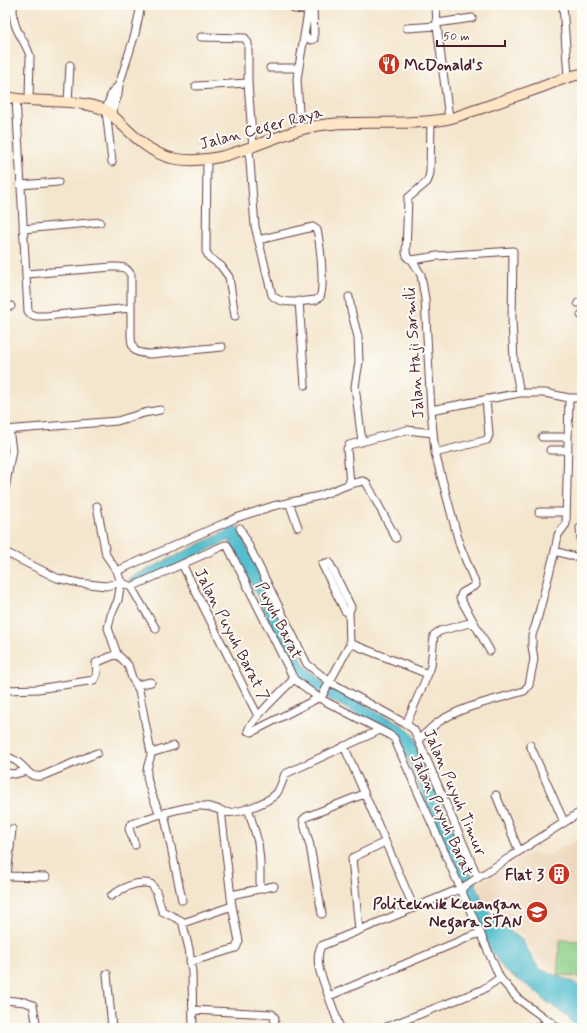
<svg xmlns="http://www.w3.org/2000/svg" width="587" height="1033" font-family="Mynerve,sans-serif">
<rect width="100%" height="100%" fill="#fdfcf7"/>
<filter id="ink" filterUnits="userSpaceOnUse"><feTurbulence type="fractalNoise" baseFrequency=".025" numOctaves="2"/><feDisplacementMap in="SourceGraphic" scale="8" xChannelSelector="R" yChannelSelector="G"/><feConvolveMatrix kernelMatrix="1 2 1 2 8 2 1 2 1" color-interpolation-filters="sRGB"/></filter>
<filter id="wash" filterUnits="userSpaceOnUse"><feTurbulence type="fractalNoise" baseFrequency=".012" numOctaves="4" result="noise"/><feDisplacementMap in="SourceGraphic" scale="16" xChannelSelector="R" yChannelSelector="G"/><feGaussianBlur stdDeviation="0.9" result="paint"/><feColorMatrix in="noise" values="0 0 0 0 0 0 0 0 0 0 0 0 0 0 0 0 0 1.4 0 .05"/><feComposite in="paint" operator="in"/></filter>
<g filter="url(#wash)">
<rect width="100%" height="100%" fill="#f4e6cd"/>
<path fill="#eed7bb" d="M582,838v153l-13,-12 -31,-19 -17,-27 -18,-8 -17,-20 -9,-20 51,-32 20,2z"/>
<path fill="#8cce86" stroke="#6b7658" d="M560,940l22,1v36l-25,-2z"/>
<path fill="#53bece" stroke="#4e6e7c" d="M237,526l68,140 23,19 73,39 9,7 4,7 70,166 10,15 28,21 17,29 36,14 7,7v38h-5l-10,-13 -20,-13 -17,-15 -25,-16 -16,-23 -91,-211 -76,-42 -24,-17 -69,-138 -98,47 -3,-8z"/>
</g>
<g filter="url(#ink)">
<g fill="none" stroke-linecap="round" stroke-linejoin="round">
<g stroke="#643d43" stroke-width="9">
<path id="minor" d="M13,5c0,8 0,15 3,22 4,10 11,18 14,29l-1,44
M293,5l1,4 12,1 2,2 -11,67 3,51
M436,5l1,21 12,92
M563,5l5,72
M437,23l35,-5
M407,28l30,-2
M304,36l7,4 3,-1 -1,-34
M201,37l44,1 3,5v40l5,65
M270,68h28
M196,86l52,-3
M16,98l12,213c4,6 10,5 17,5l86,-8
M68,102l2,-37
M111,114l7,-19 1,-10 16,-51 6,-29
M431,121l-1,51 -1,5 -2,5 -19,16 -2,55 2,5 4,2 9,15 4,24 6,111 4,43 25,93 16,39 -14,8 -2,5 30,53
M249,149l6,77 17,69c9,11 31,6 44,5l4,-3c5,-11 0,-55 -3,-67l-4,-3 -55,13
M207,160l-1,91 3,6 12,9 8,11 6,39
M112,162l-6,-52 6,-18 7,-7
M20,185l38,-3
M23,229l77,-7
M412,260l25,-4 76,-5 -1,68 2,42 6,32
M27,274l85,-7c10,0 14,-1 19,8v62c1,16 6,16 20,17l71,-7
M349,297l2,13 7,27 1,25 -4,24 7,56
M299,301l6,84
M578,303h4
M5,306h6
M581,315l1,1
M431,410l89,-17h25l24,5
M5,430l112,-9 27,-8 16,-3
M542,437h26
M550,450h18
M435,453l52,-13 2,-5 -3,-36
M350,484l-3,-35 2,-4 58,-15 26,3
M5,489l7,-39 -3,-20
M289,502l9,25
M539,512h27
M240,528l67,136 23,18 76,42 8,6 64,148
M580,528l2,22
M555,551l27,8
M5,552l52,26 22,5 27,3 15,-4 10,5 94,-42h2l67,134 25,19 69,36 6,4 106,240 17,20 41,30
M182,564l76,152
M117,571l119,-53 37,-12 46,-10 31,-12 13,-3 3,1 30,56
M131,587l25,42
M349,612l-4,-1 -23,-47 7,-2 22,45 -2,5 1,33
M117,654l11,11 4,13 7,12 12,63c0,7 -4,11 -4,18 -1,12 8,32 13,43
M428,674l3,-8 3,-31 6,-4 33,-9
M294,679c-8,8 -45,43 -46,52l4,1 70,-36 26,-48 4,-4 76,30 -22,50
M137,685l14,-3
M5,690l33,-1 56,-9 3,-6 -1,-11 4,-2 17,-7 -9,-26 3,-13 7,-15 3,-18 -4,-11 -11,-16 -9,-49
M419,739c6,-5 12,-11 18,-16 25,-17 58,-23 87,-32l5,-6 5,-26 -2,-13v-11l4,-11 19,-73 3,-16 8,-11 3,-126h13
M530,745l34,77
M344,746l70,162
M151,753l23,-7
M5,756c5,2 11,4 15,8 9,7 9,14 22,12l55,-23
M5,773l9,1 13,-3
M496,795l23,56
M248,808l10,34 2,19v28
M164,813l18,87
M135,845l-6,-16 1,-4 4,-2c21,-7 43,-15 65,-17 12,-1 16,3 26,6 12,3 43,-10 51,-18 5,-6 6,-13 9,-20l95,-44
M5,876l41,1
M7,876l5,-47
M231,895l43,-9
M111,896c11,-8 26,-16 40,-12l5,7 6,20 20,10 7,28 3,24 1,55
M322,914l-12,-68 -7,-26 3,-3 58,-23
M183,923l49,-17
M359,930l-7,-72 33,-16
M190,962l46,-14 3,-7 -7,-35 -11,-96
M107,974l5,54
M329,996l145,-61 7,-1
M5,1000l20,2 8,3 3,17 -1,6
M193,1010l79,4 3,4 -1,10
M340,1028l-20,-56c-2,-8 -3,-18 1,-26l141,-58 120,-77
M384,1028l98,-38 18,-12
M535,1028l16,-6"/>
</g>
<g stroke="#643d43" stroke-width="12">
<path id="secondary" d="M5,97c8,1 16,3 25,3 25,2 51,0 76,10 20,16 37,41 65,48 46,10 86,-16 128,-28 48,-14 99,-2 148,-11 11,-2 21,-7 32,-10 20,-7 40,-14 60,-21 14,-5 28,-12 43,-14"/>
</g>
<use href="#minor" stroke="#fff" stroke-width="7"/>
<use href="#secondary" stroke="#fde5c5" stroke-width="10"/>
</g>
</g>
<defs>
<g id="restaurant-disc" transform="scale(1.15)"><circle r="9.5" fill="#c8321e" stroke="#fdfcf7"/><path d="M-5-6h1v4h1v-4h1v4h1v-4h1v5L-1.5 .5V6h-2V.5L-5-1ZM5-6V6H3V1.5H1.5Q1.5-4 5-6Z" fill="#fff"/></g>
<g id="building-disc" transform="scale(1.15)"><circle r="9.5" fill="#c8321e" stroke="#fdfcf7"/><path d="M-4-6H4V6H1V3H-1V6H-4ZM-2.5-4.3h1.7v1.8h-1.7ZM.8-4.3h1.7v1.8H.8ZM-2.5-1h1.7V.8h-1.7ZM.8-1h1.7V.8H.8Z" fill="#fff"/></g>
<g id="university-disc" transform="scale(1.15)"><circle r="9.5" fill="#c8321e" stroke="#fdfcf7"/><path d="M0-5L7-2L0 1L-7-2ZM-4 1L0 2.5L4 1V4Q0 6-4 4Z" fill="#fff"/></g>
</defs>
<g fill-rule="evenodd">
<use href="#restaurant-disc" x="389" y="64"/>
<use href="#building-disc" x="559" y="874"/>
<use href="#university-disc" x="537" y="912"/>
</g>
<g text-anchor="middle" stroke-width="4" stroke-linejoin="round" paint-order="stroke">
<g font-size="16" font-weight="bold" fill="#4a1f2b" stroke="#fdfcf7" text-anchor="end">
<text x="404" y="70" text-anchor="start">McDonald's</text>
<text x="544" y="880">Flat 3</text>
<text x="522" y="909">Politeknik Keuangan<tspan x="522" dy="18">Negara STAN</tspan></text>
</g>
<g font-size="16" fill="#4a1f2b" stroke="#fdfcf7">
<text transform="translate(261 127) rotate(-15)" y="6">Jalan Ceger Raya</text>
<text transform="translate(413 353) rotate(-94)" y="6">Jalan Haji Sarmili</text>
<text transform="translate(280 620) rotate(63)" y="6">Puyuh Barat</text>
<text transform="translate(233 634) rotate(63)" y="6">Jalan Puyuh Barat 7</text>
<text transform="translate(456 792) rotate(67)" y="6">Jalan Puyuh Timur</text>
<text transform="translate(443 814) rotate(66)" y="6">Jalan Puyuh Barat</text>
</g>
</g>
<rect width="587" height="1033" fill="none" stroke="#fdfcf7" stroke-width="20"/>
<path d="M437 40v6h68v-6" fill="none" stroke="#4a1f2b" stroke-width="2"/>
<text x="443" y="40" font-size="12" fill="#4a1f2b" stroke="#fdfcf7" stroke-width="3" paint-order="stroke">50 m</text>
</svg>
